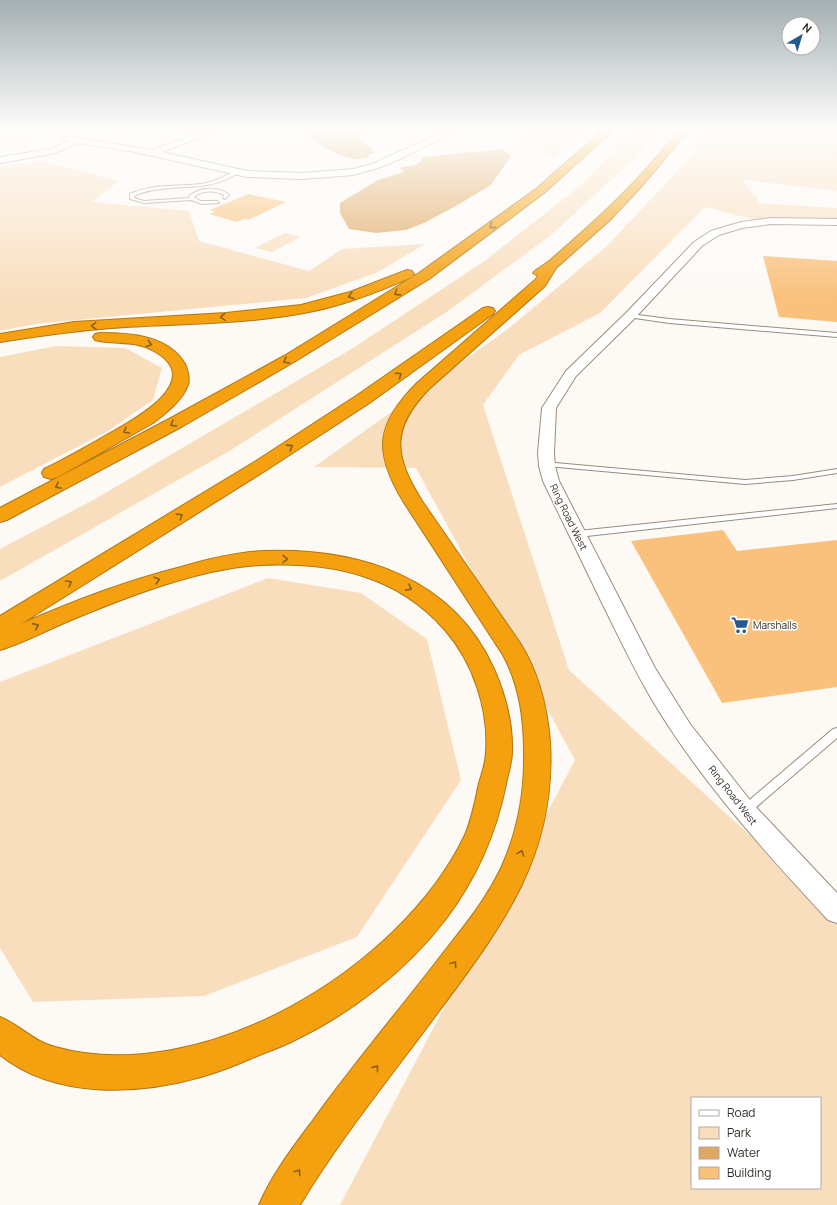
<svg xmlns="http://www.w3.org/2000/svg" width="837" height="1205" font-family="Manrope,sans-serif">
<rect width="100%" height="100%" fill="#fdfaf6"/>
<path fill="#f9debe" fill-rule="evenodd" d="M537,130h49l-32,29 -31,-20z
M633,130h25l-25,30 -82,75 -103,76 -217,139 -231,131v-32l95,-50 258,-151 130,-86 101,-79z
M708,130h129v61l-94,-11 17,23 77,5v14l-81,-2 -51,-13 -105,106 -81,42 -36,50 86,265 268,245v290h-497l235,-445 -159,-292 -102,-1 194,-138 99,-83 75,-80zM692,1098h128v90h-128z
M47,134l-47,10v-7z
M43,161l76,20 -28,21 98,9 10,30 110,30 33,-22 83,-5 -47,28 -72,26 -270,26 -36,7v-164z
M285,233l16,4 -29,15 -17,-4z
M56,346l69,2 37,20 -9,32 -45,31 -108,56v-130z
M268,578l93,15 66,46 34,141 -104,157 -153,59 -171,6 -33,-54v-266z"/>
<path fill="#dfa862" d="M305,130h61l-4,2 -2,4 3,6 13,10 -8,3 2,2c-22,8 -51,-11 -66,-26z
M502,149l9,7 -20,29 -35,21 -32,17 -18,7 -30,3 -27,-4 -9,-16v-10l38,-23 26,-8 -4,-4c11,-4 15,1 24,-11z"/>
<path fill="#f9c17b" d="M248,194l38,8 -38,18 -3,-1 -8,3 -28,-8 6,-2 -5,-2z
M763,256l74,5v61l-58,-5z
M723,530l14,21 100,-11v147l-115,16 -91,-162z"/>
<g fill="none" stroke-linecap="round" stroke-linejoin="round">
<g stroke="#9a8c7c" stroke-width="2">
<path id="lane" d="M235,171l4,1c-33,24 -70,8 -105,24v2l10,3 45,-3v-2c11,-9 30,-10 40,-1l-4,4 -2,-1 1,-3c-9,-5 -22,-5 -30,2l6,4h17l2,2 -17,1 -11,-4 -47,3 -14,-4v-5c26,-12 51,-6 77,-11 10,-2 19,-8 28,-12z
M630,314l39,5 168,14v4l-168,-14 -41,-6v-2z
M544,462l201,18 48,-4 44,-7v4l-44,7 -48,4 -198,-18h-3z
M837,504v4l-259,29 -4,-3 4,-3z
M837,728v10l-89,76 -4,2 -4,-2 -2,-3 2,-3 93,-79z"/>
</g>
<g stroke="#9a8c7c" stroke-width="2">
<path id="street" d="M207,130h12l-57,22 85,19 55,2 51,-4 19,-5 75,-34h11l-58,29 -22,9 -25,7 -51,4 -55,-2 -112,-25 -57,-9 -26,11 -52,9v-6l50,-8 17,-7 -7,-3 4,-2 15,1 73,12z
M771,218l66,1v6l-66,-1 -29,4 -23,7 -17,11 -68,73 -58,57 -20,32 -2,45 1,13 4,15 96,187 35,56 63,80 84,89v30l-9,-3c-62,-67 -123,-134 -171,-212 -21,-34 -38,-71 -56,-107 -19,-40 -39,-80 -58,-120l-4,-15 -1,-13 4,-45 24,-37 60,-58 68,-71 17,-11 30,-9z"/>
</g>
<g stroke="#b07716" stroke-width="2">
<path id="highway" d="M603,130h11l-70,63 -115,86 -135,83 -111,64 -176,94 -7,2v-14l171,-90 113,-62 135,-83 117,-84z
M679,130h10l-48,57 -32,34 -53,47 -11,18 -116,103c-39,40 -35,67 -7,112l98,142c19,30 27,63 30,98 7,113 -47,184 -111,270 -47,64 -98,126 -139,194h-41c13,-31 35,-59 55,-86 39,-54 82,-105 123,-158 23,-30 49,-60 65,-95 16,-36 23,-76 22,-115 0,-33 -5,-67 -21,-96l-100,-154c-30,-50 -27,-77 14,-118l118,-103 3,-4 -5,-3c4,-5 10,-7 15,-11 12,-10 23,-20 34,-30 35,-31 68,-65 97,-102z
M407,270l5,1 2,3 -2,3c-32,14 -64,27 -98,34 -66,14 -135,12 -203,17 -37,3 -74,8 -111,14v-8l74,-12 152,-9 75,-8 49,-13z
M488,307l5,1 2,3 -2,3 -125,90 -100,65 -247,155c52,-23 105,-43 160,-57 27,-8 55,-15 84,-16 94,-3 188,26 229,118 11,25 19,55 18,83 0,11 -4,21 -6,32 -10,50 -30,95 -61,136 -39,51 -95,94 -152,121 -14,7 -29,12 -43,18 -16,7 -32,13 -49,18 -64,18 -146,22 -201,-22v-38c20,8 34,25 55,30 147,41 345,-78 409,-210 8,-17 11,-36 15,-54 3,-10 7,-20 7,-31 3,-43 -13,-90 -41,-122 -48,-55 -113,-68 -183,-65 -62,3 -135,32 -193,56 -22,9 -45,22 -69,29v-34l256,-155 100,-65 127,-88z
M100,333c30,0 68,2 85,31 3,7 5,14 3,21 -6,16 -22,28 -35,38l-95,54 -7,2 -7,-2 -2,-4 2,-4c19,-9 36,-19 54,-29 26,-15 113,-57 56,-89 -19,-11 -39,-6 -59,-11l-2,-3 2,-3z"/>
</g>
<use href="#lane" fill="#fff" fill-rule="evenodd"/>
<use href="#street" fill="#fff" fill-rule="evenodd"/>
<use href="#highway" fill="#f4a00f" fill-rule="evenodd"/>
</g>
<defs><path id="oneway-chevron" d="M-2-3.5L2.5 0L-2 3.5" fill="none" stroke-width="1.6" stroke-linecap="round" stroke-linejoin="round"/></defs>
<g stroke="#89601b">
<use href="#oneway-chevron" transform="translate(492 226) rotate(144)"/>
<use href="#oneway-chevron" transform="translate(397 293) rotate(147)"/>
<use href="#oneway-chevron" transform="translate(351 296) rotate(163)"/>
<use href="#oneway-chevron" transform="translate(223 317) rotate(176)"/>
<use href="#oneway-chevron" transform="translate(94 326) rotate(176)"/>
<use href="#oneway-chevron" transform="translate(149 344) rotate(18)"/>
<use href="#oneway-chevron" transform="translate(286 361) rotate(150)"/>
<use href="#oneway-chevron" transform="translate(399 375) rotate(-35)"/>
<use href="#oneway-chevron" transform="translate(173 424) rotate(151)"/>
<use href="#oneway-chevron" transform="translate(126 431) rotate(150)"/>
<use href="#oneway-chevron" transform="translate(290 447) rotate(-33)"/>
<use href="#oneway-chevron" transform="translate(58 486) rotate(153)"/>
<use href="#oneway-chevron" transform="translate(180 516) rotate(-32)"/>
<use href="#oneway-chevron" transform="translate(285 559) rotate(1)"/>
<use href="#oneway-chevron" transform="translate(157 580) rotate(-16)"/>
<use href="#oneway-chevron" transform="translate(69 583) rotate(-31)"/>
<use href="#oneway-chevron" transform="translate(409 588) rotate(28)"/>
<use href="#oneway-chevron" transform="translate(36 626) rotate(-24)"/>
<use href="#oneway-chevron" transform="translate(521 853) rotate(-70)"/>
<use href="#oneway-chevron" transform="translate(454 964) rotate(-54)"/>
<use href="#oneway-chevron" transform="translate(376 1068) rotate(-51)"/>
<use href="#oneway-chevron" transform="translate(298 1172) rotate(-56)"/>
</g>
<linearGradient id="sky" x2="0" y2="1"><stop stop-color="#a4afb2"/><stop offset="0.43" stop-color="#fefdfb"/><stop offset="1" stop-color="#fefdfb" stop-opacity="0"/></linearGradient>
<rect width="837" height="299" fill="url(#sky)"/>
<defs>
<g id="supermarket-bare" transform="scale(1.38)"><path d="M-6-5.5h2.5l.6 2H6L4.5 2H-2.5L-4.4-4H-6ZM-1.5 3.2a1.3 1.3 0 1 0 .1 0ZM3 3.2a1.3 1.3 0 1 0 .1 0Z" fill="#215990" stroke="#fff" stroke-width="2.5" paint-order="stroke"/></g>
</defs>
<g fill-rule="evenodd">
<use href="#supermarket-bare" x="740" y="625"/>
</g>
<g text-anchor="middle" stroke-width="3" stroke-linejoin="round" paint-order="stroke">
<g font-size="10" fill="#312b24" stroke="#fff">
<text transform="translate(569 517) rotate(64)" y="4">Ring Road West</text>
<text transform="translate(733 795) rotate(52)" y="4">Ring Road West</text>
</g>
<g font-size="10" fill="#312b24" stroke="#fff" text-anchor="start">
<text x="753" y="629">Marshalls</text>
</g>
</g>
<rect x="691" y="1097" width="130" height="92" fill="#ffffff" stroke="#adaaa7"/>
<rect x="699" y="1110" width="20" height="6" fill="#ffffff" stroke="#adaaa7"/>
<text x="727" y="1117" font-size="12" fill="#312b24">Road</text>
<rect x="699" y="1127" width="20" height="12" fill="#f9debe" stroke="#adaaa7"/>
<text x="727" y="1137" font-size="12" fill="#312b24">Park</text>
<rect x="699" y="1147" width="20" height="12" fill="#dfa862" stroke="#adaaa7"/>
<text x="727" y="1157" font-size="12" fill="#312b24">Water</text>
<rect x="699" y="1167" width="20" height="12" fill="#f9c17b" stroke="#adaaa7"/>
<text x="727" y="1177" font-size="12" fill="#312b24">Building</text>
<g transform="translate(801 36) rotate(38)"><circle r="19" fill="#ffffff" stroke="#adaaa7"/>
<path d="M0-3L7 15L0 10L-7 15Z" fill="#215990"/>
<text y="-6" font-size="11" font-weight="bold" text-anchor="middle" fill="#312b24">N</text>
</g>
</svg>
